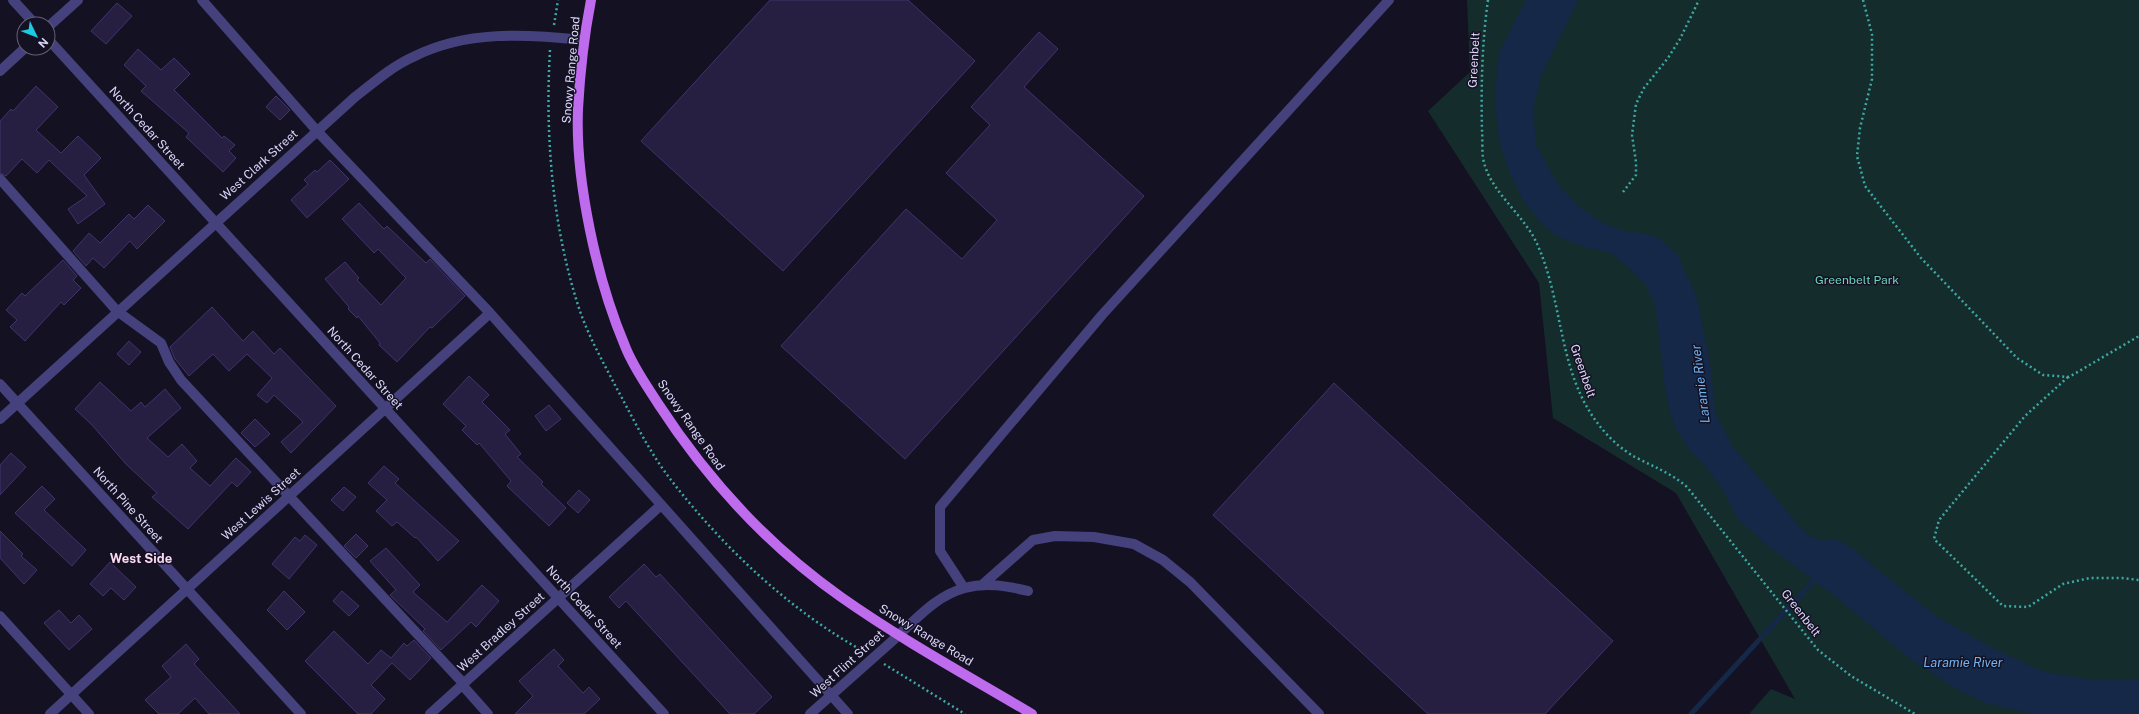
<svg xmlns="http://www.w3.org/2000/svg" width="2139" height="714" font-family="'Public Sans',sans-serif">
<rect width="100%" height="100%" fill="#141123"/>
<path fill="#152c2c" d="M1467,0h672v714h-390l22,-25 24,10 -119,-206 -123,-75 -14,-135 -111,-172 42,-39z"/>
<path fill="#162848" d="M1526,0h52l-37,76 -8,34 3,35 21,38 21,23 25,17 21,8 24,3 9,3 20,17 20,44 14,71 4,44 18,34 66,79 11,10 13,5 13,-2 19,11 28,24 53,42 53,30 54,26 51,8 45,-1v35h-105l-48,-11 -33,-16 -44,-29 -74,-62 -67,-50 -30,-27 -15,-29 -20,-27 -12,-11 -15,-23 -6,-16 -5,-26 -10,-84 -10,-20 -33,-30 -25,-5 -30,-12 -13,-10 -21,-26 -14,-29 -10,-31 -4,-41 4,-47z"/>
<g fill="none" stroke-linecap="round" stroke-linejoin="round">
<path stroke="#162848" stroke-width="5" d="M1691,714l127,-138"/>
</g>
<path fill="#271f42" stroke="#40346b" d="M770,0h138l67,61 -192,210 -142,-130z
M117,3l15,13 -26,28 -15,-13z
M1039,32l19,17 -34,38 120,109 -239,263 -124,-113 125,-137 56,50 35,-39 -51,-47 44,-48 -19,-18z
M138,49l23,21 13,-12 16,16 -16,16 48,48 2,-2 11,9 -6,6 7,7 -13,14 -37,-35 3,-4 -48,-42 5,-5 -22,-21z
M36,86l22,21 -22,23 25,23 17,-17 23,22 -17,17 21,29 -27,20 -10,-15 19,-13 -38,-36 -12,13 -15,-14 -16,17 -6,-3v-52l11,-12 2,2z
M276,96l14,14 -10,10 -14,-13z
M330,160l19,19 -42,39 -16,-18 17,-16 -4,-4 11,-10 2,2z
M359,203l25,26 3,-3 39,37 4,-4 35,37 -33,32 -2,-1 -33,35 -18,-17 1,-2 -22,-27 -1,2 -9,-9 1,-2 -24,-28 20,-17 14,16 -2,2 24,25 25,-27 -28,-29 -4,4 -32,-34z
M148,205l17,16 -28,28 -7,-8 -26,27 -11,-10 -7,8 -13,-15 16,-18 11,10 29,-29 5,5z
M63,260l14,16 -4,4 8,8 -17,17 -3,-3 -36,39 -15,-14 7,-7 -11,-10 16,-17 3,3z
M212,307l31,34 10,-10 21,23 6,-6 56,58 -45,47 -10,-11 22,-20 -29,-27 -7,8 -10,-8 15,-17 -25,-24 -18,17 -16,-17 -24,22 -14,-17 -5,-12z
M129,341l12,11 -12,13 -12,-11z
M469,376l20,19 -7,7 28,28 -5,4 16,20 -4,3 26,25 -2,2 25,24 -17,18 -42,-40 4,-5 -32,-38 -2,2 -15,-15 4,-4 -23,-22z
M100,382l31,29 10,-9 4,5 20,-18 16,19 -34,30 21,19 14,-13 15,17 -7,7 20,18 26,-28 15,14 -14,15 -5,-5 -44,47 -36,-32 5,-4 -31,-29 -34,-39 -17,-16z
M1334,383l279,258 -68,73h-117l-215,-199z
M549,405l12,14 -15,12 -11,-15z
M255,419l15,15 -15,13 -14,-14z
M11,453l15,14 -26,28v-30z
M384,466l15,13 -4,4 64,58 -21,20 -22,-24 -1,1 -18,-16 -5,4 -16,-15 11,-11 -19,-17z
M42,486l13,13 -11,11 42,40 -14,16 -57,-53z
M344,487l12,10 -13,14 -12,-11z
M579,490l11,10 -12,13 -11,-10z
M0,531l23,23 -2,2 16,14 -13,14 -24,-26z
M356,534l12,12 -12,12 -12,-12z
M305,535l12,10 -28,34 -17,-15 23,-27 5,4z
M386,548l34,37 -7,7 34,30 35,-37 17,16 -23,26 -5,-5 -30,28 -18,-19 2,-2 -35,-34 6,-5 -26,-29z
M110,562l26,25 -12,13 -13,-12 -8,8 -13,-12z
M644,564l12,13 4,-3 112,123 -18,17h-24l-104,-113 -7,7 -10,-11z
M284,591l21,21 -18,18 -20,-20z
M342,591l17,15 -10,10 -16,-15z
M59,610l12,13 8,-8 13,14 -23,21 -25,-27z
M334,631l34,33 13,-14 10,8 13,-15 3,3 7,-6 17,18 -21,22 -18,-17 -21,22 14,14 -14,15h-13l-53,-53z
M186,644l13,15 -5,5 46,50h-31l-14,-16 -17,16h-19l-14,-14 26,-23 -9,-11z
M554,649l10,11 -6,6 25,27 6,-6 11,12 -16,15h-69l18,-18 -14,-15z"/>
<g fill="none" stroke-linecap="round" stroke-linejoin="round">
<path stroke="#3da9a4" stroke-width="2.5" stroke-dasharray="2 3" stroke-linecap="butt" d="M1488,0c-6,43 -7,86 -6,130 1,11 -1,25 3,36 9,29 41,51 53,80 26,59 20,127 61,179 9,12 23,25 36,32 19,10 36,16 52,30l131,163 33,26 64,38
M1863,0l9,34v45l-12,49 -3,28 8,30 56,72 96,100 26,17 26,2 70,-41
M554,25l4,-25
M550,50c-5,84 2,172 27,252 9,30 25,58 39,85 17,31 33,65 55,93 51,66 118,130 192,171
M1623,192l13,-17v-13l-4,-27 4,-31 8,-16 24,-30 12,-19 19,-39
M2068,377l-43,39 -86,104 -5,19 69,67 25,1 35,-23 27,-6h32l17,2
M884,664l81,50"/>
<path stroke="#45417c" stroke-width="10" d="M13,0l22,24
M202,0l115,131 173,182 358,401
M48,27l30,-27
M48,39l616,675
M0,71l25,-23
M0,179l117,132 44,32 8,19 12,18 283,304v3l24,27
M0,384l301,330
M0,419l355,-322c18,-14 36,-30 58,-40 53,-27 113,-23 171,-17
M982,585l51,-45 22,-4 39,1 40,7 29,16 27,22 129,132
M964,588l-24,-37v-44l162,-192 287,-315
M0,616l89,98
M50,714l440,-401
M430,714l231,-209
M810,714c27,-24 53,-47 80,-71 23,-20 44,-47 75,-55 21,-6 42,-2 63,3"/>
<path stroke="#bf6bee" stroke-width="10" d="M591,0c-7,36 -11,72 -13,109 -3,72 19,171 47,237 8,21 22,40 34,59 49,75 108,140 182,192 61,43 127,79 191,117"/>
</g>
<g text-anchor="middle" stroke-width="3" stroke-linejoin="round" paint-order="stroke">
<g font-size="12" fill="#dcd7fa" stroke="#141123">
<text transform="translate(1474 60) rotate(-87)" y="4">Greenbelt</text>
<text transform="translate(571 70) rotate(-85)" y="4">Snowy Range Road</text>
<text transform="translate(147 128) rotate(48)" y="4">North Cedar Street</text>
<text transform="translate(259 165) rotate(-42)" y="4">West Clark Street</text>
<text transform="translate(365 368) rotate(48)" y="4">North Cedar Street</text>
<text transform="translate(1583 371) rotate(71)" y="4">Greenbelt</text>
<text transform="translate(691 425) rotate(55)" y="4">Snowy Range Road</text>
<text transform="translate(261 504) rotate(-42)" y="4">West Lewis Street</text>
<text transform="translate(128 505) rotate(48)" y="4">North Pine Street</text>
<text transform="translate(584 607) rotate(48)" y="4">North Cedar Street</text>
<text transform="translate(1801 613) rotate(52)" y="4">Greenbelt</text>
<text transform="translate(501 632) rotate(-42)" y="4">West Bradley Street</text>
<text transform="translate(926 635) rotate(31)" y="4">Snowy Range Road</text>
<text transform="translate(847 664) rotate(-42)" y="4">West Flint Street</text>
</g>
<g font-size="12" fill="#6bd2bb" stroke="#141123">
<text x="1857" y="284">Greenbelt Park</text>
</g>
<g font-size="13" font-style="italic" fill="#71b2ef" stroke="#141123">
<text transform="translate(1700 384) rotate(-97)" y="5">Laramie River</text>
<text x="1963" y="667">Laramie River</text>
</g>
<g font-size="13" font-weight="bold" fill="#fbd9ee" stroke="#141123">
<text x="141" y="563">West Side</text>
</g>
</g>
<g transform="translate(36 36) rotate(133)"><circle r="19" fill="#141123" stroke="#646079"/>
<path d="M0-3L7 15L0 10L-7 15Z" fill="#1acbe3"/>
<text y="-6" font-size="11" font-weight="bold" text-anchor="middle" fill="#dcd7fa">N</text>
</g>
</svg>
